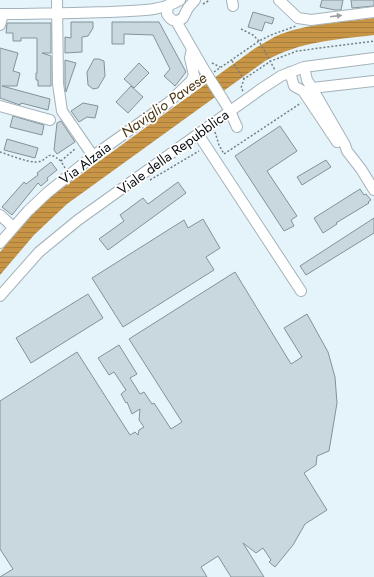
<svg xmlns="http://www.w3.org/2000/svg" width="374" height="577" font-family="Jost,sans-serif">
<defs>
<pattern id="water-rules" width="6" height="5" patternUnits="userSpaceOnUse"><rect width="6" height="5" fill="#c89445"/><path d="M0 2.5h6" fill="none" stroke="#aa7e3b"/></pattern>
</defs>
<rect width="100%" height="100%" fill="#e4f4fa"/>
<path fill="url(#water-rules)" d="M374,18v17c-41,5 -72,6 -109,26l-198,143 -33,31 -34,40v-23l31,-36 19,-19 204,-148c9,-5 17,-11 27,-15 30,-11 62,-12 93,-16z"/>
<path fill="#c9d8df" stroke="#849298" d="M322,0h21l-2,10h-6l-15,-3z
M351,0h23v6l-22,2z
M253,12l21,6 -2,6 -7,-2 -3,9 -14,-4z
M71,22h22v6l-5,8 -6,1v15l-17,1v-16l6,1z
M112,22h47l27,50 -11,14 -11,-10 6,-7 -17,-34 -29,-1v10h-12z
M7,23h44v30h-9l9,3v30h-13v-6h-2v-7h1v-35h-16v3h-8v-8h-7z
M0,48l18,5 -5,18 7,2 -3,13h-15l48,13 -2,11 -27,-7 -1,2 -20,-7z
M94,59h5l5,2 1,15 -7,12 -5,1 -5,-4 -1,-13z
M65,60l11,3 -10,29 -1,-6z
M139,63l10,10 -15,15 -10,-9z
M131,86l12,11 -15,16 -12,-11z
M83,103l15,3 -3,12 -8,-1 -8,5 -8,-11z
M13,116l31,9 -2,10 -32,-8z
M61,121l14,21 -18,12 -3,-4 3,-27z
M280,126l17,25 -30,20 30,45 -6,4 3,6 -10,5 -49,-75z
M7,139l31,9 -3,10 -31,-8z
M326,160l5,7 -29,18 -5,-8z
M51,162l6,8 -10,8 1,2 -7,6 -3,-3 -26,32 -10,-8 22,-25 2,2 12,-9 -1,-2z
M178,182l8,11 -78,57 -9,-11 25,-18 -4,-6 23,-17 5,6z
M360,189l4,6 2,-1 5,6 -3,2 1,1 -33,20 1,1 -14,9 -9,-15z
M374,218v15l-68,42 -6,-9z
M203,219l17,29 -14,9 8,13 -91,57 -31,-49 92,-58 4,8z
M235,272l56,92 11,-7 -18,-29 23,-14 21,38 7,25 2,26 -8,48 -12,5 -1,9 -12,8 23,37 -22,14 -12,21 -18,22 -6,-5 2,-2 -8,-12 -7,5 -13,-10 21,34h-33l-13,-21 -17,11 6,10h-207l13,-8 -13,-20v-148l77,-49 53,83 5,-3 3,3 1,-5 5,-3 -5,-7 1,-11 -8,5 -5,-12 -1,1 -5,-9 5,-4 -12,-18 -5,3 -11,-17 21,-13 18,29 -7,4 10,16 4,-2 8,12 2,-1 17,26 11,-7 -53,-83z
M88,294l15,24 -72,45 -15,-25z"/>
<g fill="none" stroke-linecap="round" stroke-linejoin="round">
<g stroke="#a4b2b9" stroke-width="12">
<path id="minor" d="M57,0l1,84 4,27 31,45
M232,0l1,6
M279,0l19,18 13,2 63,-8
M168,5l-1,9c4,7 9,9 16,4l5,-10 7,-8
M0,14c36,0 72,-1 108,-2 23,-2 51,1 72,-12
M176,21l30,52
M0,25l3,-11
M304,67l3,13 5,8 62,-7
M290,72l4,14 9,5 34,51
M312,88l33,57 2,6 14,18 13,21
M222,98l8,13 7,16
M0,106l50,14
M198,134l103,157
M0,215l13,12
M0,243l28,-32 19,-18 46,-37 75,-53 23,-22 3,-6 -4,-17 2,-9
M0,296l39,-44 39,-32 183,-131 20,-13 23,-9 70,-9"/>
</g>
<path stroke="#747e83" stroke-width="1.5" stroke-dasharray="2 2" stroke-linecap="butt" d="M203,4l7,-4
M241,29l12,6 6,6 16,29
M232,61l12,18
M212,63l8,4
M214,72l45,-31 12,-6 25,-9
M243,91l-2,-3 3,-9 27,-18 26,-10 77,-10
M215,132l4,13 5,9 77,-51
M0,152c10,3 26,10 36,10 15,-1 8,-14 25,-1
M65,168l-4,-7 15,-13
M150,180l49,-29"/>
<use href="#minor" stroke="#fff" stroke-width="10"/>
<g stroke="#a4b2b9" stroke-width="12" stroke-linecap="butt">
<path id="minor-bridge" d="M206,73l16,25"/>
</g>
<use href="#minor-bridge" stroke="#fff" stroke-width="10"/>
</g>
<defs><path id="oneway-solid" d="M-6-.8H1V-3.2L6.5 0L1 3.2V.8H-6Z"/></defs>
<use fill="#9d9fa0" href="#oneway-solid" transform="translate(336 16) rotate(-7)"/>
<g text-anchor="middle" stroke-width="3.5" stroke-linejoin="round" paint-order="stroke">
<g font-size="14" fill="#090e11" stroke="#fff">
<text transform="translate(173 152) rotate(-36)" y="5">Viale della Repubblica</text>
<text transform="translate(85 163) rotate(-37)" y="5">Via Alzaia</text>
</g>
<g font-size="15" font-style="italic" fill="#513a19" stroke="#fff">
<text transform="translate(164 105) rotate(-35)" y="5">Naviglio Pavese</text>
</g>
</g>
</svg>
